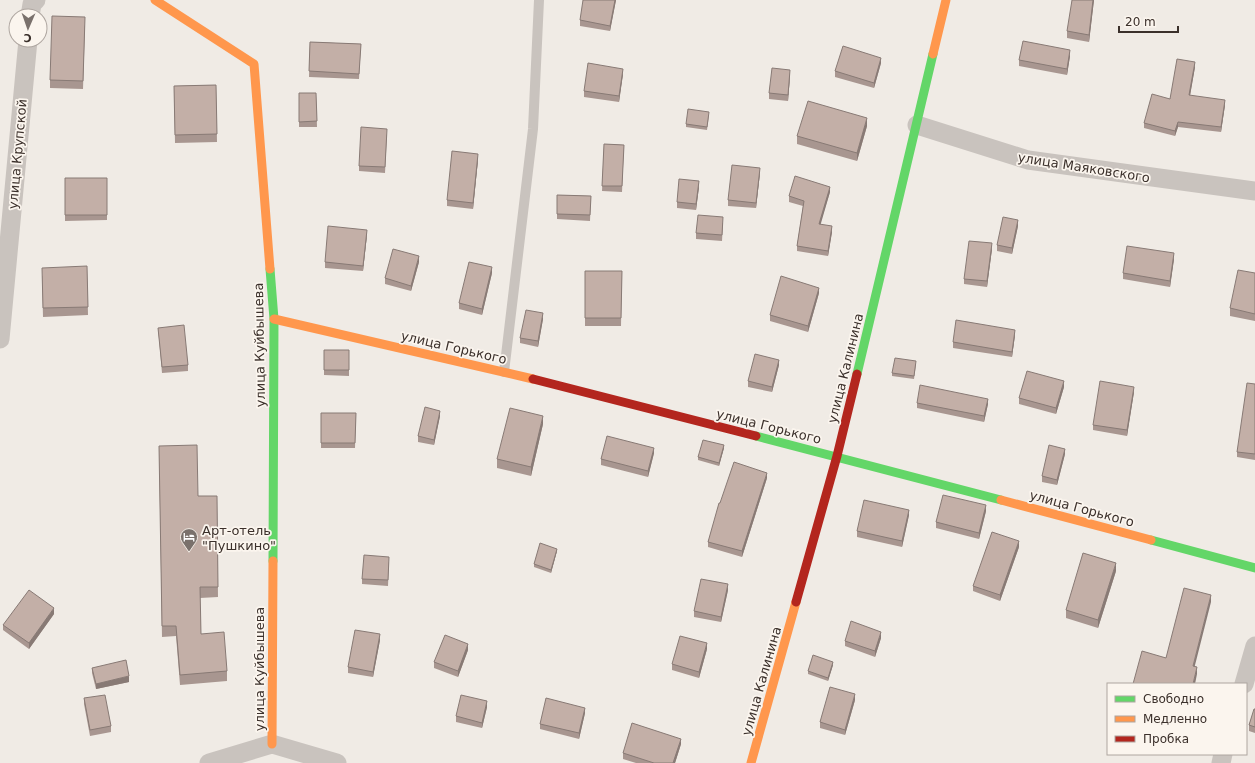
<svg xmlns="http://www.w3.org/2000/svg" width="1255" height="763" font-family="'DejaVu Sans',sans-serif">
<rect width="100%" height="100%" fill="#f0ebe5"/>
<g fill="none" stroke-linecap="round" stroke-linejoin="round">
<path stroke="#c9c3be" stroke-width="10" d="M504,372l29,-243 6,-129"/>
<path stroke="#c9c3be" stroke-width="19" d="M30,16l2,-12 4,-4
M917,125l111,35 227,31
M0,339l28,-299
M1244,684l11,-38
M209,763l63,-19 65,19
M1221,763l2,-9"/>
<path stroke="#63d668" stroke-width="9" d="M270,269l4,50 -1,242
M857,374l76,-320
M756,436l245,64
M1151,540l104,28"/>
<path stroke="#ff974d" stroke-width="9" d="M155,0l99,64 16,205
M933,54l13,-54
M274,319l259,60
M1001,500l150,40
M272,744l1,-183
M751,763l45,-161"/>
<path stroke="#b3261e" stroke-width="9" d="M533,379l223,57
M796,602l41,-146 20,-82"/>
</g>
<path fill="#a89690" d="M616,0l-6,31 -30,-5v-6z
M1094,0l-5,42 -22,-4v-7z
M85,25l-2,64 -33,-1v-8z
M310,42l51,2 -2,35 -50,-2z
M1070,56l-3,19 -48,-9v-6z
M881,63l-7,25 -39,-11v-6z
M1195,67l-5,29 35,9 -4,27 -43,-5 -3,9 -31,-8v-5l26,-24z
M623,74l-4,28 -35,-5v-6z
M790,76l-2,25 -19,-2v-6z
M216,85l1,57 -42,1 -1,-57z
M299,93h17l1,34h-18z
M709,115l-2,15 -21,-3v-3z
M867,126l-10,35 -60,-17v-8z
M387,134l-2,39 -26,-2v-5z
M604,144l20,1 -2,47 -20,-1z
M478,160l-5,49 -26,-3v-6z
M760,173l-4,35 -28,-2v-6z
M65,178h42v42l-42,1z
M699,187l-3,23 -19,-2v-6z
M830,192l-10,32 12,8 -4,24 -31,-5v-5l6,-40 -14,-4v-6z
M557,195l34,1 -1,25 -33,-2z
M723,223l-1,18 -26,-2v-6z
M1018,226l-6,28 -15,-3v-6z
M367,235l-4,36 -38,-3v-6z
M992,249l-5,38 -23,-3v-5z
M1174,259l-4,28 -47,-8v-6z
M419,262l-8,29 -26,-7v-6z
M87,266l1,49 -45,2 -1,-41z
M585,271h37l-1,55h-36z
M492,273l-10,42 -23,-6v-6z
M1255,273v48l-25,-5v-8z
M819,293l-11,39 -38,-11v-6z
M543,319l-5,28 -18,-4v-5z
M158,328l30,37v6l-26,2z
M1015,335l-3,22 -59,-9v-6z
M324,350h25v26l-25,-1z
M916,364l-2,15 -22,-3v-3z
M779,365l-7,27 -24,-5v-6z
M1255,384v76l-18,-3v-5z
M1064,387l-8,27 -37,-10v-6z
M1134,392l-7,44 -34,-6v-5z
M917,403l71,1 -4,18 -67,-14z
M321,413h35l-1,35h-34z
M440,416l-6,29 -16,-3v-6z
M543,424l-12,52 -34,-8v-9z
M159,446l39,50h19l1,101 -18,1 1,36 26,37v10l-47,4 -4,-49 -14,1z
M724,448l-5,18 -21,-6v-3z
M654,453l-6,24 -47,-12v-6z
M1065,454l-8,31 -15,-3v-6z
M767,478l-25,79 -34,-10v-5l12,-39z
M986,511l-7,28 -43,-11v-6z
M909,515l-7,32 -45,-10v-6z
M1019,547l-19,54 -27,-10v-5z
M557,551l-6,22 -17,-6v-3z
M389,562l-1,24 -26,-2v-5z
M1116,571l-18,57 -32,-10v-8z
M728,590l-7,32 -27,-5v-6z
M54,614l-25,35 -26,-19v-5z
M881,638l-6,19 -30,-11v-5z
M380,640l-7,37 -25,-4v-6z
M707,649l-8,29 -27,-8v-6z
M468,650l-10,27 -24,-9v-6z
M833,665l-5,16 -20,-7v-3z
M92,668l37,14 -33,7 -4,-16z
M84,698l27,28v6l-21,4 -6,-32z
M855,700l-10,35 -25,-7v-6z
M487,707l-5,21 -26,-6v-6z
M1255,709v24l-6,-2v-6z
M585,713l-6,26 -39,-10v-5z
M681,744l-6,19h-39l-13,-4v-6z"/>
<path fill="#887a75" d="M615,0h1l-6,31v-5z
M1093,0h1l-5,42v-7z
M1070,50v6l-3,19v-6z
M881,58v5l-7,25v-5z
M1195,62v5l-6,34v-6z
M623,69v5l-4,28v-6z
M790,70v6l-2,25v-6z
M1225,100v5l-4,27v-5z
M867,118v8l-10,35v-8z
M1178,122v5l-3,9v-5z
M478,154v6l-5,49v-6z
M760,168v5l-4,35v-5z
M699,181v6l-3,23v-6z
M830,187v5l-11,38v-6z
M1018,220v6l-6,28v-6z
M832,226v6l-4,24v-5z
M367,230v5l-4,36v-5z
M992,243v6l-5,38v-6z
M1174,253v6l-4,28v-6z
M419,256v6l-8,29v-5z
M492,267v6l-10,42v-6z
M819,288v5l-11,39v-6z
M543,313v6l-5,28v-6z
M1015,330v5l-3,22v-5z
M779,360v5l-7,27v-5z
M1064,381v6l-8,27v-6z
M1134,387v5l-7,44v-6z
M988,399v5l-4,18v-6z
M440,411v5l-6,29v-5z
M543,416v8l-12,52v-9z
M724,445v3l-5,18v-3z
M654,448v5l-6,24v-6z
M1065,449v5l-8,31v-5z
M767,473v5l-25,79v-6z
M986,505v6l-7,28v-6z
M909,510v5l-7,32v-6z
M1019,541v6l-19,54v-6z
M557,549v2l-6,22v-3z
M1116,563v8l-18,57v-8z
M728,584v6l-7,32v-5z
M1211,595v7l-18,71v-7z
M54,608v6l-25,35v-6z
M881,632v6l-6,19v-6z
M380,634v6l-7,37v-5z
M707,643v6l-8,29v-6z
M468,644v6l-10,27v-6z
M833,662v3l-5,16v-3z
M1197,667v7l-2,10h-2z
M129,676v6l-33,7v-5z
M855,694v6l-10,35v-5z
M487,701v6l-5,21v-5z
M585,708v5l-6,26v-6z
M681,739v5l-6,19h-2z"/>
<path fill="#c3afa7" stroke="#887a75" d="M583,0h32l-5,26 -30,-6z
M1072,0h21l-4,35 -22,-4z
M52,16l33,1 -2,64 -33,-1z
M1023,41l47,9 -3,19 -48,-9z
M310,42l51,2 -2,30 -50,-3z
M843,46l38,12 -7,25 -39,-12z
M1177,59l18,3 -6,33 36,5 -4,27 -43,-5 -3,9 -31,-8 8,-29 18,5z
M588,63l35,6 -4,27 -35,-5z
M772,68l18,2 -2,25 -19,-2z
M216,85l1,49 -42,1 -1,-49z
M299,93h17l1,28 -18,1z
M808,101l59,17 -10,35 -60,-17z
M688,109l21,3 -2,15 -21,-3z
M361,127l26,2 -2,38 -26,-1z
M604,144l20,1 -2,41h-20z
M452,151l26,3 -5,49 -26,-3z
M732,165l28,3 -4,35 -28,-3z
M795,176l35,11 -11,37 13,2 -4,25 -31,-5 7,-45 -15,-5z
M65,178h42v37h-42z
M679,179l20,2 -3,23 -19,-2z
M557,195l34,1 -1,19 -33,-1z
M698,215l25,2 -1,18 -26,-2z
M1003,217l15,3 -6,28 -15,-3z
M328,226l39,4 -4,36 -38,-4z
M969,241l23,2 -5,38 -23,-2z
M1127,246l47,7 -4,28 -47,-8z
M393,249l26,7 -8,30 -26,-8z
M469,262l23,5 -10,42 -23,-6z
M87,266l1,41 -45,1 -1,-40z
M1238,270l17,3v41l-25,-6z
M585,271h37l-1,47h-36z
M781,276l38,12 -11,38 -38,-11z
M526,310l17,3 -5,28 -18,-3z
M956,320l59,10 -3,22 -59,-10z
M184,325l4,40 -26,2 -4,-39z
M324,350h25v20h-25z
M755,354l24,6 -7,27 -24,-6z
M895,358l21,3 -2,15 -22,-3z
M1027,371l37,10 -8,27 -37,-10z
M1100,381l34,6 -7,43 -34,-5z
M1247,383l8,1v70l-18,-2z
M920,385l68,14 -4,17 -67,-13z
M425,407l15,4 -6,29 -16,-4z
M510,408l33,8 -12,51 -34,-8z
M321,413h35l-1,30h-34z
M607,436l47,12 -6,23 -47,-12z
M703,440l21,5 -5,18 -21,-6z
M197,445l1,51h19l1,91h-18l1,47 23,-2 3,39 -47,4 -4,-49h-14l-3,-180z
M1049,445l16,4 -8,31 -15,-4z
M734,462l33,11 -25,78 -34,-9 11,-39h1z
M943,495l43,10 -7,28 -43,-11z
M864,500l45,10 -7,31 -45,-10z
M992,532l27,9 -19,54 -27,-9z
M540,543l17,6 -6,21 -17,-6z
M1083,553l33,10 -18,57 -32,-10z
M364,555l25,2 -1,23 -26,-1z
M701,579l27,5 -7,33 -27,-6z
M1184,588l27,7 -18,71 4,1 -4,17h-60l9,-33 24,7z
M29,590l25,18 -25,35 -26,-18z
M851,621l30,11 -6,19 -30,-10z
M355,630l25,4 -7,38 -25,-5z
M445,635l23,9 -10,27 -24,-9z
M680,636l27,7 -8,29 -27,-8z
M813,655l20,7 -5,16 -20,-7z
M126,660l3,16 -33,8 -4,-16z
M830,687l25,7 -10,36 -25,-8z
M105,695l6,31 -21,4 -6,-32z
M461,695l26,6 -5,22 -26,-7z
M546,698l39,10 -6,25 -39,-9z
M1254,709h1v18l-6,-2z
M632,723l49,16 -8,24h-19l-31,-10z"/>
<defs>
<g id="hotel-pin" transform="scale(0.9)"><path d="M0 17L-7.5 6A9.5 9.5 0 1 1 7.5 6Z" fill="#7a716c" stroke="#fbf5ee"/><path d="M-6-4.5h1.5V1H6V5H4.5V3h-9V5H-6ZM-4 0a1.8 1.8 0 1 1 3.6 0ZM.5 0V-2.5h3Q6-2.5 6 0Z" fill="#fff"/></g>
</defs>
<g fill-rule="evenodd">
<use href="#hotel-pin" x="189" y="537"/>
</g>
<g text-anchor="middle" stroke-width="3.5" stroke-linejoin="round" paint-order="stroke">
<g font-size="13" fill="#3b302b" stroke="#fbf5ee">
<text transform="translate(17 154) rotate(-85)" y="5">улица Крупской</text>
<text transform="translate(1084 167) rotate(9)" y="5">улица Маяковского</text>
<text transform="translate(259 345) rotate(-91)" y="5">улица Куйбышева</text>
<text transform="translate(454 347) rotate(13)" y="5">улица Горького</text>
<text transform="translate(845 368) rotate(-76)" y="5">улица Калинина</text>
<text transform="translate(769 426) rotate(14)" y="5">улица Горького</text>
<text transform="translate(1082 508) rotate(15)" y="5">улица Горького</text>
<text transform="translate(259 669) rotate(-90)" y="5">улица Куйбышева</text>
<text transform="translate(761 681) rotate(-74)" y="5">улица Калинина</text>
</g>
<g font-size="13" fill="#3b302b" stroke="#fbf5ee" text-anchor="start">
<text x="202" y="535">Арт-отель<tspan x="202" dy="15">"Пушкино"</tspan></text>
</g>
</g>
<rect x="1107" y="683" width="140" height="72" fill="#fbf5ee" stroke="#aea6a0"/>
<rect x="1115" y="696" width="20" height="6" fill="#63d668" stroke="#aea6a0"/>
<text x="1143" y="703" font-size="12" fill="#3b302b">Свободно</text>
<rect x="1115" y="716" width="20" height="6" fill="#ff974d" stroke="#aea6a0"/>
<text x="1143" y="723" font-size="12" fill="#3b302b">Медленно</text>
<rect x="1115" y="736" width="20" height="6" fill="#b3261e" stroke="#aea6a0"/>
<text x="1143" y="743" font-size="12" fill="#3b302b">Пробка</text>
<g transform="translate(28 28) rotate(182)"><circle r="19" fill="#fbf5ee" stroke="#aea6a0"/>
<path d="M0-3L7 15L0 10L-7 15Z" fill="#7a716c"/>
<text y="-6" font-size="11" font-weight="bold" text-anchor="middle" fill="#3b302b">С</text>
</g>
<path d="M1119 26v6h59v-6" fill="none" stroke="#3b302b" stroke-width="2"/>
<text x="1125" y="26" font-size="12" fill="#3b302b" stroke="#fbf5ee" stroke-width="3" paint-order="stroke">20 m</text>
</svg>
